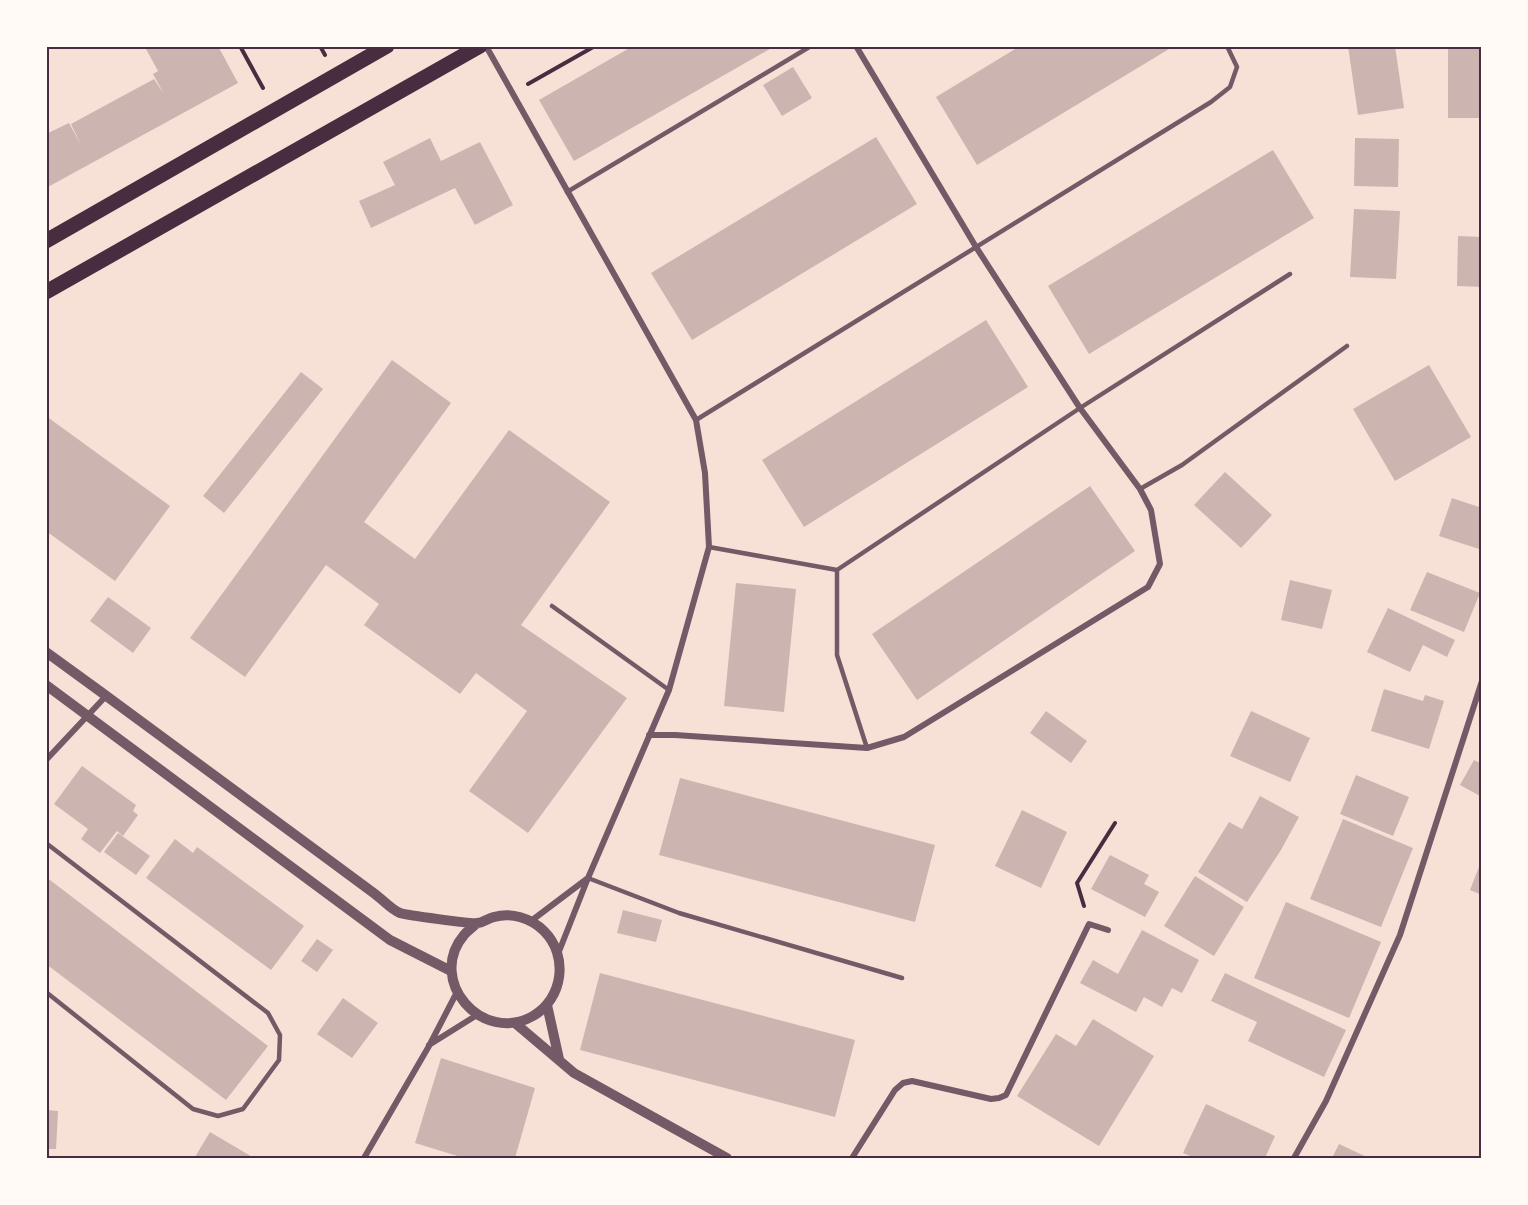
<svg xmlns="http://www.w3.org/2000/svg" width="1528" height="1205" font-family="'Zilla Slab',serif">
<rect width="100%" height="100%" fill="#f7e1d7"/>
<path fill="#ccb4b1" d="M151,46h67l20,37 -192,105v-54l23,-11 12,22 -10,-21 83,-45 10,15 -11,-20 5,-3 -12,-22z
M633,46h142l-201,115 -35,-61z
M1020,46h154l-197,119 -41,-68z
M1348,46h47l9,62 -46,7z
M1448,46h34v72h-34z
M793,67l19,31 -30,18 -19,-31z
M876,137l41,67 -225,136 -41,-67z
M430,138l11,23 39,-19 33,63 -38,20 -20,-37 -84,40 -12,-27 36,-16 -12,-23z
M1355,138l44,1 -1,48 -44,-1z
M1273,150l41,68 -225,136 -41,-68z
M1354,209l46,2 -4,68 -46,-2z
M1458,236l24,1v50l-25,-1z
M986,320l42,67 -224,140 -42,-67z
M392,360l59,43 -87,119 51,37 94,-129 101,72 -89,123 106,73 -99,135 -59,-42 58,-80 -51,-38 -16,21 -96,-69 15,-21 -53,-39 -81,112 -55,-39z
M1429,365l42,72 -76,44 -42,-72z
M301,372l22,17 -99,124 -21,-17z
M46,416l124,90 -55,75 -69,-50z
M1225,472l47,43 -31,33 -47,-43z
M1090,486l45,65 -218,149 -45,-66z
M1452,498l30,10v42l-43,-14z
M1427,572l53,21 -16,39 -54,-22z
M1290,580l42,10 -10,39 -41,-9z
M736,583l60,6 -12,123 -60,-6z
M108,597l43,31 -18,25 -43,-32z
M1388,608l67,32 -8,17 -24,-12 -13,27 -43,-20z
M1384,689l39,12 2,-6 19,6 -15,48 -58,-18z
M1046,711l41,30 -16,22 -41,-30z
M1251,711l59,27 -20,44 -60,-26z
M1474,760l8,4v33l-22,-12z
M82,766l54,39 -3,6 5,4 -15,21 -6,-5 -17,22 -19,-14 7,-10 -34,-25z
M1356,775l53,22 -16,39 -53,-22z
M680,778l255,67 -20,77 -256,-67z
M1260,796l39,21 -18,33 -34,52 -49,-30 31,-50 13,7z
M1022,810l45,22 -26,56 -46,-22z
M1343,819l70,29 -32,79 -71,-28z
M118,833l32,23 -14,19 -32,-23z
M175,839l18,14 4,-6 107,79 -33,44 -125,-92z
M1110,855l39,20 -5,9 15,8 -14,25 -54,-28z
M1481,862h1v33l-12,-5z
M1195,876l49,31 -30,49 -50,-30z
M46,877l222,169 -42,54 -180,-136z
M1286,902l95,40 -32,76 -95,-40z
M623,910l39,10 -6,22 -39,-9z
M1142,930l57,30 -17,33 -10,-5 -10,19 -18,-10 -8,15 -56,-29 13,-23 25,14z
M317,939l16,11 -16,22 -16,-11z
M600,973l255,67 -20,77 -255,-67z
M1225,973l121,57 -22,47 -76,-36 9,-19 -46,-21z
M343,998l35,25 -26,35 -35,-24z
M1093,1019l61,37 -55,90 -82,-50 39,-62 20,12z
M441,1058l94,30 -20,70h-51l-49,-15z
M1206,1104l69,32 -10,22h-70l-12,-5z
M46,1110l12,1 -2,38h-10z
M210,1132l44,26 -59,-1z
M1339,1144l30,14h-37z"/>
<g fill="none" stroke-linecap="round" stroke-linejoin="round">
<path stroke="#4a2c40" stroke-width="4" d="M240,46l23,42
M320,46l5,9
M528,84l67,-38
M1084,906l-7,-23 38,-60"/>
<path stroke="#755966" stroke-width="4.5" d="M567,192l244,-146
M696,420l515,-318 19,-15 7,-20 -10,-21
M1140,489l42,-24 165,-119
M709,547l128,23 243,-162 210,-134
M837,570v85l30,93
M552,606l117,84
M46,843l222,170 12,22 -1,25 -36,49 -25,7 -25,-7 -147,-117
M588,878l91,35 223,65"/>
<path stroke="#755966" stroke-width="6" d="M486,46l210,374 9,53 4,74 -40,143 -81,188 -30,76
M649,735h26l192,13 37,-11 244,-150 12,-23 -9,-54 -11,-21 -60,-81 -104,-161 -120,-201
M46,760l60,-64
M531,921l57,-43
M429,1045l48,-30
M364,1158l65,-112 28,-54
M852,1158l43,-68 8,-7 9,-2 79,18 8,-1 7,-3 83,-171 19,6
M1294,1158l32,-57 74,-166 82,-254"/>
<path stroke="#755966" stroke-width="10" d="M46,652c87,63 173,127 260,191 23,17 46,34 69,51 8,6 17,16 25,19 6,2 71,11 77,10 6,0 11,-5 17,-6 17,-5 37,1 50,14 25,25 19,68 -11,85 -51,29 -107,-36 -69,-81 3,-4 9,-8 13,-12
M46,685l344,255 61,31
M547,1005l12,54
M515,1023l59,50 153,85"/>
<path stroke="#4a2c40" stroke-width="15" d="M46,241l341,-195
M46,292l434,-246"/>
</g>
<rect width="1528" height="1205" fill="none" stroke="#fffaf5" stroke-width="96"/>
<rect x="48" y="48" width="1432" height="1109" fill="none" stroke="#4a2c40" stroke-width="2"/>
</svg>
